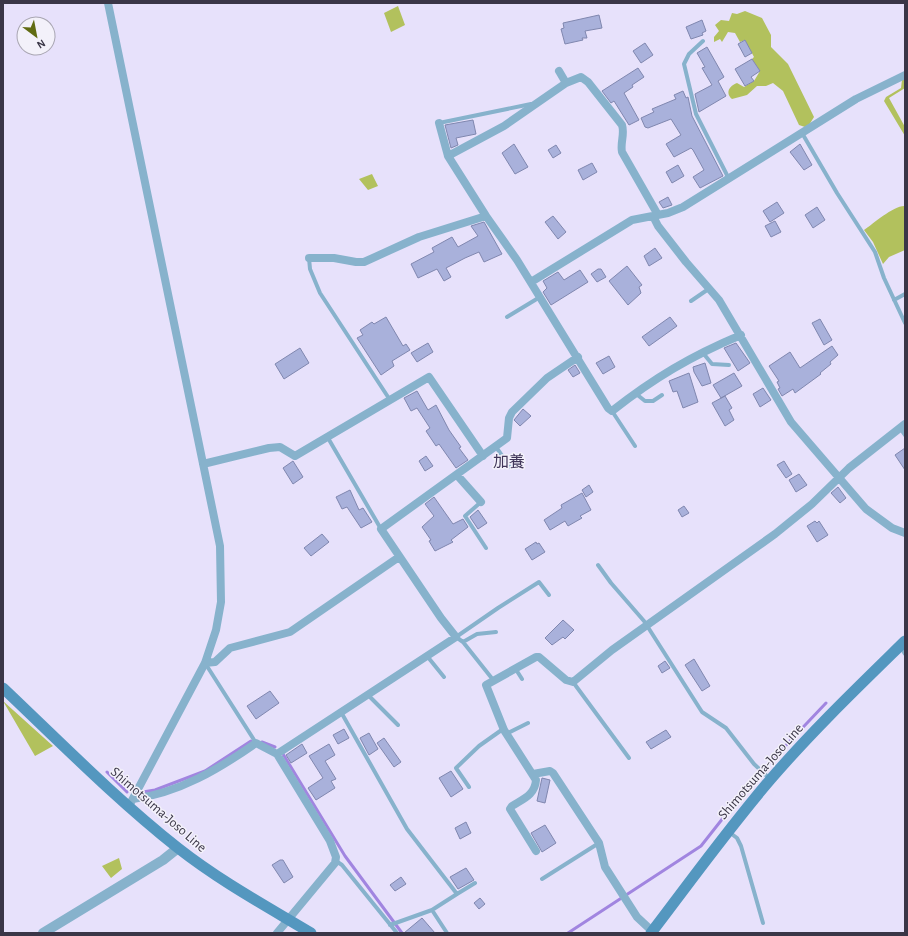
<svg xmlns="http://www.w3.org/2000/svg" width="908" height="936" font-family="'Alegreya Sans','Noto Sans JP',sans-serif">
<rect width="100%" height="100%" fill="#e7e1fb"/>
<path fill="#b2c15d" d="M398,6l7,19 -14,7 -7,-19z
M745,11l17,7 9,17v12l17,17 26,53 -5,8 -4,2 -6,-2 -16,-34 -10,-8 -7,3h-9l-10,9 -15,4c-7,-6 -3,-13 5,-16l7,4 10,-6 6,-10 -8,-12 2,-2 -9,-17 -5,2 -5,-9 -7,-1 -6,10 -2,-3 -6,3v-5l5,-6 -4,-6 6,-5 8,1 3,-8 5,1z
M905,79v9l-16,10 16,29v9l-21,-35 2,-4 15,-9 1,-8z
M372,174l6,12 -10,4 -9,-11z
M905,206v44l-16,7 -6,7 -10,-22 -9,-12c9,-6 30,-25 41,-24z
M3,701l50,45 -18,10z
M119,858l3,11 -11,9 -9,-12z"/>
<g fill="none" stroke-linecap="round" stroke-linejoin="round">
<path stroke="#a185e0" stroke-width="3" d="M262,742l13,5
M283,754l62,102 57,77
M107,772l20,20
M143,792l12,-2 50,-19 46,-30
M568,933l133,-87 52,-66 73,-77"/>
</g>
<path fill="#a9b1db" stroke="#8087af" d="M599,15l3,13 -17,3 2,7h-5l1,2 -18,4 -4,-15 3,-1 -1,-5z
M702,20l4,11 -4,2 1,2 -12,4 -5,-12z
M745,40l7,13 -7,4 -7,-13z
M645,43l8,12 -12,8 -8,-12z
M707,47l17,30 -6,4 8,15 -27,16 -4,-18 17,-9 -10,-17 3,-1 -8,-14z
M752,59l8,12 -9,6 3,4 -9,5 -10,-17z
M638,68l6,9 -12,8 1,2 -9,6 15,27 -10,5 -15,-24 -3,2 -9,-12z
M683,91l3,7 2,-1 4,19 31,60 -23,12 -7,-11 11,-7 -11,-20 -2,-2 -17,9 -8,-13 15,-9 -10,-16 -23,9 -3,-1 -4,-9 13,-6 -2,-3 24,-10 -2,-4z
M473,120l3,14 -20,4 2,7 -7,3 -6,-23z
M514,144l14,23 -13,7 -13,-21z
M800,144l12,21 -8,5 -14,-18z
M556,145l5,8 -8,5 -5,-8z
M592,163l5,9 -14,8 -5,-10z
M678,165l6,11 -12,7 -6,-11z
M668,197l4,8 -9,3 -4,-6z
M777,202l7,11 -14,9 -7,-11z
M817,207l8,13 -12,8 -8,-13z
M553,216l13,16 -8,7 -13,-17z
M775,221l6,11 -10,5 -6,-11z
M484,222l18,32 -18,8 -5,-10 -14,6 -19,10 5,9 -7,4 -7,-12 -19,9 -7,-14 23,-12 -2,-4 20,-11 6,10 20,-11 -7,-10z
M655,248l7,10 -13,8 -5,-10z
M627,266l15,19 -3,2 2,6 -13,12 -19,-24z
M598,269h3l5,8 -9,5 -6,-8z
M580,270l8,12 -37,23 -8,-13 4,-4 -4,-7 15,-9 6,8z
M386,317l17,29 3,-2 4,6 -18,11 2,5 -13,9 -24,-37 6,-3 -3,-5 12,-8 2,2z
M670,317l7,9 -28,20 -7,-9z
M820,319l12,21 -8,5 -12,-22z
M428,343l5,9 -16,10 -6,-9z
M736,343l14,20 -12,8 -14,-23z
M832,346l6,9 -8,7 1,2 -11,9 1,1 -26,19 -2,-4 -11,7 -4,-7 2,-1 -3,-6 2,-1 -10,-15 21,-14 10,16z
M300,348l9,15 -25,16 -9,-15z
M609,356l6,11 -12,7 -7,-11z
M705,363l6,20 -9,3 -8,-14 -1,-5z
M575,365l5,8 -7,4 -5,-7z
M689,373l9,29 -15,6 -6,-17 -4,1 -4,-11z
M734,373l8,13 -21,12 -8,-13z
M763,388l8,12 -11,7 -7,-13z
M417,391l11,19 8,-5 13,25 12,17 -2,1 9,12 -12,8 -17,-24 -3,2 -10,-15 4,-3 -13,-20 -6,3 -7,-13z
M725,396l7,12 -3,2 5,10 -9,6 -13,-23z
M523,409l8,7 -11,10 -6,-6z
M905,448v22l-10,-15z
M426,456l7,10 -8,5 -6,-10z
M293,461l10,16 -10,7 -10,-16z
M784,461l8,13 -6,4 -9,-13z
M799,474l8,11 -11,7 -7,-12z
M589,485l4,7 -7,5 -4,-7z
M838,487l8,11 -6,5 -9,-10z
M350,490l9,20 4,-2 9,14 -11,6 -14,-21 -5,2 -6,-12z
M582,493l9,17 -11,6 2,2 -14,8 -3,-5 -15,9 -6,-10 18,-12 -1,-3z
M434,497l19,27 10,-5 5,8 -17,13 2,2 -18,9 -6,-10 2,-1 -9,-13 12,-11 -9,-12z
M684,506l5,7 -7,4 -4,-7z
M478,510l9,13 -9,6 -8,-12z
M815,521l2,2 2,-2 9,14 -11,7 -10,-16z
M322,534l7,8 -18,14 -7,-8z
M536,542l1,2 2,-1 6,9 -13,8 -7,-11z
M563,620l11,10 -9,9 -2,-2 -11,8 -7,-7z
M694,659l16,27 -8,5 -17,-26z
M665,661l5,7 -8,5 -4,-7z
M270,691l9,12 -23,16 -9,-13z
M344,729l5,9 -11,6 -5,-9z
M666,730l5,7 -20,12 -5,-7z
M369,733l9,16 -9,6 -9,-17z
M384,738l17,24 -7,5 -17,-24z
M302,744l5,9 -16,10 -5,-8z
M329,744l6,11 -10,6 11,18 -5,2 4,7 -19,12 -8,-12 15,-10 -14,-22z
M451,771l12,18 -12,8 -12,-19z
M542,778l8,2 -5,23 -8,-2z
M466,822l5,11 -11,6 -5,-11z
M545,825l11,18 -14,9 -11,-19z
M280,860h3l10,17 -9,6 -12,-18z
M466,868l8,12 -16,9 -8,-12z
M401,877l5,7 -11,7 -5,-6z
M480,898l5,6 -6,5 -5,-6z
M422,918l13,15h-31z"/>
<g fill="none" stroke-linecap="round" stroke-linejoin="round">
<path stroke="#87b2cc" stroke-width="4" d="M703,41l-14,13 -5,10 12,50 33,65
M439,123l92,-19
M802,133l35,60 38,59 9,26 21,45
M309,258l1,11 10,24 70,107
M894,300l11,-6
M691,301l19,-13
M507,317l33,-20
M703,353l9,11 17,1
M635,393l10,8h8l9,-6
M612,411l23,35
M900,428l5,7
M328,438l53,91
M496,447l14,20
M481,502l-16,14 21,32
M598,565l13,18 33,38 58,91 24,16 28,36 16,15
M463,642l14,-8 19,-2
M900,646l5,8
M427,656l17,21
M205,663l51,80
M515,668l7,11
M494,681l-31,-39 -7,-5 42,-29 41,-26 10,13
M573,682l56,76
M368,695l30,30
M341,712l66,117 50,65 -25,16 -42,15
M506,734l22,-11
M469,787l-13,-19 23,-22 24,-17
M729,832l8,6 4,8 22,77
M336,861l6,4 55,68
M542,879l57,-36
M457,894l18,-11
M432,910l15,23"/>
<path stroke="#87b2cc" stroke-width="8" d="M108,3l112,543 1,56 -5,28 -11,33 -76,143
M559,71l7,12
M439,123l9,33 38,60 31,44 91,148 4,3c42,-33 79,-55 129,-76
M448,156l56,-30 62,-43 15,-6 7,5 34,43c3,9 -2,18 0,27l36,63
M653,216l5,10 28,36 33,38 72,122 75,87 26,19 13,5
M309,258h25l22,4h8l55,-25 67,-21
M531,282l101,-62 36,-7 15,-6 173,-108 49,-24
M203,464l66,-16 11,-1 15,9 134,-79 54,79
M457,475l24,27
M205,663l10,-1 15,-14 60,-16 109,-75
M277,754l179,-117 -15,-19 -60,-89 126,-91 2,-20 3,-6 35,-34 31,-21
M533,774l17,-3 3,2 46,70 6,24 32,50 15,14
M133,799c46,-6 86,-30 123,-56l21,11 53,87 6,16 -1,6 -58,70
M536,851l-26,-42 2,-3c11,-7 23,-11 24,-26l-32,-50 -18,-45 50,-28h3l27,23 7,2 39,-32 163,-116 37,-30 37,-36 56,-44"/>
<path stroke="#87b2cc" stroke-width="10" d="M43,933l120,-73 15,-12"/>
<path stroke="#5497bf" stroke-width="11" d="M3,688c57,54 113,111 175,160 42,33 88,58 133,85
M651,933c39,-51 77,-104 119,-153 42,-49 89,-94 135,-139"/>
</g>
<g text-anchor="middle" stroke-width="3" stroke-linejoin="round" paint-order="stroke">
<g font-size="14" fill="#3a3647" stroke="#f3f1fa">
<text transform="translate(760 771) rotate(-49)" y="5">Shimotsuma-Joso Line</text>
<text transform="translate(159 809) rotate(41)" y="5">Shimotsuma-Joso Line</text>
</g>
<g font-size="16" fill="#403659" stroke="#f3f1fa">
<text x="509" y="467">加養</text>
</g>
</g>
<rect width="908" height="936" fill="none" stroke="#3a3647" stroke-width="8"/>
<g transform="translate(36 36) rotate(148)"><circle r="19" fill="#f3f1fa" stroke="#a9a6b2"/>
<path d="M0-3L7 15L0 10L-7 15Z" fill="#616c13"/>
<text y="-6" font-size="11" font-weight="bold" text-anchor="middle" fill="#3a3647">N</text>
</g>
</svg>
